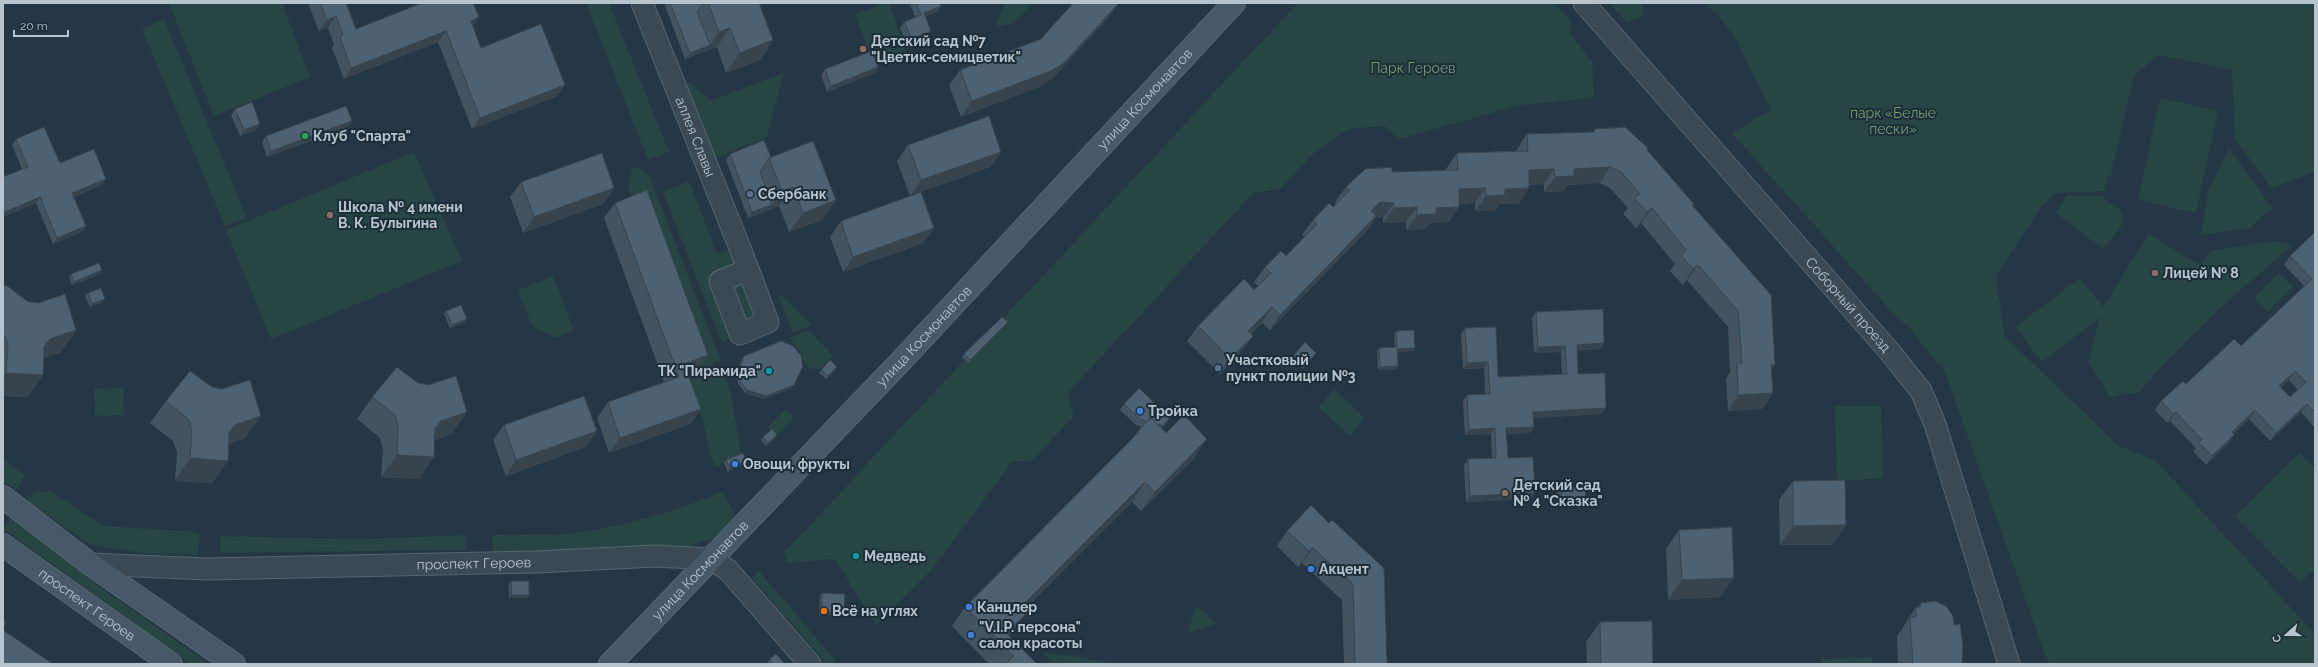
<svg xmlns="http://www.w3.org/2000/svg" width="2318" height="667" font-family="Raleway,sans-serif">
<rect width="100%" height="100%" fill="#253745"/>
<path fill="#274544" d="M169,3h113l28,74 -96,39z
M586,3h23l60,149 -21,8z
M885,3h4l17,47 -33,13 -18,-49z
M1005,3h29l-22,21 -16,2z
M1298,3h257l16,19 -1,12 22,28 2,36 -73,7 -122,34 -14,-13 -37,3 -34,24 -34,36 -27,4 -185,200 6,23 -42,45 -20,1 -79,106 -57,57 -41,-66 -47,4 -4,-10z
M1610,3h35l-2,3 1,9 -17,8z
M1707,3h608v169l-44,16 -36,-49 -3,-69 -74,-15 -24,21 -23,99 -3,1 -3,15 -48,2 -14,11 -47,72 9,61 114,109 36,14 160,174v30h-265l-5,-9 -100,-283 -38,-47 -9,-6 -166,-186 39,-23 -37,-75z
M164,19l83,199 -22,8 -83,-197z
M784,73l-17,64 -53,21 -30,-76 3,-1 25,19z
M2160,98l58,13 -22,102 -58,-13z
M2229,148l44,61 -11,6 -12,13 -49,7 7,-43z
M414,152l48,109 -191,78 -45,-109z
M632,168l10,1 7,6 72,186 -21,8 -63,-169 -4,1 -5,-13z
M689,181l28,73 19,-7 9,21 -30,12 15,54 -4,7 -4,2 -59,-151z
M2067,195l35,1 20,16v13l-19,24 -47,-36z
M2149,234l52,32 9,-15 64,-10 18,4c-53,47 -108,92 -152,147l-30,5 -22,-36 12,-44 -58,45 -27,-35 65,-49 23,29z
M2279,273l14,14 -25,25 -14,-14z
M553,276l21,55 -19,7 -23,-12 -14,-36z
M742,282l17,31 -12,10c-5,-11 -16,-29 -10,-40z
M782,296l30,29 -19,8 -14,-36z
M808,330l25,26 -15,14c-13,-2 -12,-6 -17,-16 -3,-6 -7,-11 -12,-16z
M721,367l10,26 10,61 -25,13 -6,-13 -7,-34 -16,-40z
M123,388l1,27 -29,1 -1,-27z
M1334,389l30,28 -14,19 -31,-29z
M1835,406h46l2,72 -46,3z
M786,409l8,9 -18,18 -8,-9z
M2300,453l15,16v100l-15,14 -65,-67z
M3,459l22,16 -9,15 -13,-9z
M51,491l52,35 86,5 11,4 -2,20 -55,-2 -52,-8 -65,-45 10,-8z
M722,492l17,30c-24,17 -38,22 -67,28l-179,7 -1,-22c29,-1 61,2 89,-3 49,-7 96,-22 141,-40z
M11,518l97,75 101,71h-18l-187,-135z
M466,535v15l-245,3 -1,-17 138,3z
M759,571l77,90 -9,3 -75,-86z
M1196,606l21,17 -30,11z
M1042,652l65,10 9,2h-62z
M1872,657v7h-51v-5z"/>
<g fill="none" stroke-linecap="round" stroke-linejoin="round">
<g stroke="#586671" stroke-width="23">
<g id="street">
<path id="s1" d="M642,3l100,250 26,69 -28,12 -20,-53 28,-11"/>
<path id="s2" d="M1584,3l306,349 31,39 14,33 74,240"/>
<path id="s3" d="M90,564l118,5 329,-7 118,-6 56,3 17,11 82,94"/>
</g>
</g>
<g stroke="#586671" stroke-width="24">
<g id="secondary">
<path d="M3,497l87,67 144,100"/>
<path id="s4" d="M3,545l168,119"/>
<path id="s5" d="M610,664l291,-303 333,-358"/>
</g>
</g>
<use href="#street" stroke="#3a4954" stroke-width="21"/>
<use href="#secondary" stroke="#475867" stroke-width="22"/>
</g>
<path fill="#435360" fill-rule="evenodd" d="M308,3h38l10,26 117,-3 8,22 76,48 -85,33 -34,-87 -94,37 -12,-31 2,-4 -6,-16 -9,3z
M664,3h95l14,37 -13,20 -34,13 -9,-26 -32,12z
M910,3h29l2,3 -5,6 -11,5 6,14 -4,6 -20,8 -7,-17 4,-6 11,-5z
M1109,17l-56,61 -12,8 -80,31 -12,-32 11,-15 81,-31z
M878,67l-4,6 -47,19 -6,-17 4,-6z
M235,109l21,21 -16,6 -9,-21z
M348,127l-81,30 -5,-15 4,-6z
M1595,129l53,19 -1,2 47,54 -1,2 82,159 -4,6 2,22 -11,16 -34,2 -2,-32 4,-7 -2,-45 -41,-47 -4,5 -13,-14 5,-7 -34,-41 -5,5 -13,-14 5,-6 -18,-20 -10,-5 -32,2 -5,6 -19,1v-8l-15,1 -10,19h-20l-5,7h-19v-8l-16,1v3l-10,15 -19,1 -5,6 -19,1v-8l-23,1v-5l-7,-1 -10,15 -96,98 -8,-7 -11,11 2,2 -11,15 -22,23 -33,-33 11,-15 56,-36 4,-4 -4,-4 11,-15 21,-11 19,-19 -3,-2 11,-15 20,-13 4,-3 -2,-2 11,-15 46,-15 54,-2v-1l11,-16 60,-2v-2l10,-15 66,-2z
M16,139l44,24 42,22 -28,12 12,29 -4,6 -29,12 -17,-41 -33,14v-40l19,-8 -10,-24z
M908,145l93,7 -11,15 -80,29 -13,-35z
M730,154l41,3 65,43 -14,20 -33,12 -10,-26 -31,12 -22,-58z
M521,182l93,6 -11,16 -80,29 -13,-36z
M615,203l93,152 -11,15 -9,4 13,35 -11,15 -81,29 -12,-35 11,-16 56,-20 -60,-164z
M841,221l93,7 -11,15 -80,29 -13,-35z
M2315,232v196l-14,-16 -31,29 -21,-22 -16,15 -5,10 -22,21 -13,-14 3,-3 -26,-27 -3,2 -12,-13 6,-9 80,-55 63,-60 -20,-21 6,-9zM2289,380l9,10 -8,7 -9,-10z
M102,270l-2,4 -28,11 -3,-8 2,-3z
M3,288l73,42 -15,22 -17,6 -1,17 -15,22 -25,-1z
M88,293l15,9 -13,5 -5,-11z
M446,311l19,11 -15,6 -6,-14z
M1536,312l64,37 -23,1 1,24 24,40 -68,4v9l-4,6 -24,1 2,24 27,35 -5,6 -64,3 -2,-37 4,-6 24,-1 -1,-24 -26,1 -2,-34 4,-6 18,-1 -1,-26 -21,1 -2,-35 4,-6 33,49 64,-3 -1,-22 -27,1 -2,-35z
M1005,325l-37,38 -6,-6 2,-3z
M1396,331l19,17 -2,3 -16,1 1,14 -2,3 -18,1 -1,-19 2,-3 16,-1 -1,-13z
M1294,355l20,1 -11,13 -12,-11z
M744,356l47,32 -27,11 -19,-6 -7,-9 -1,-11 5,-14z
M821,370h14l-9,9 -7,-6z
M372,397l80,37 -17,6 -1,17 -15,22 -38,-2 2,-29 -4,-11 -22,-18z
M166,401l79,37 -17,6v17l-16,22 -37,-2 2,-29 -4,-11 -23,-18z
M1124,404l46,14 -4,6 -4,4 32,30 -53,53 -9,-9 -110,110 3,3 -16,21 28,28h-48l-37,-38 13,-19 166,-167 7,-9 3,-4 -3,-2 -1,1 -17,-16z
M504,425l93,6 -11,16 -80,29 -13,-36z
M777,435l-2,3 -9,8 -5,-6 2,-3z
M726,460l19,4 -17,8 -4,-9z
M1793,481l53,44 -14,20h-52l-1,-45z
M1561,487l21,20 -24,1 -2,-15z
M1329,523l58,141h-43l-2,-64 -40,-37 -4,4 -21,-21 10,-15z
M1679,530l55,48 -14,19 -52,3 -2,-51z
M512,581l17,14 -2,3h-18v-14z
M822,593l20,22h-23l1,-19z
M1921,603l40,61h-63l-1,-28 6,-8v-1l13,-20h2z
M1600,622l53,42h-66l-1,-22z
M769,660l16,4h-17l-1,-1z"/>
<path fill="#37444e" d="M1119,3l-10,14 -56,61 -12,8 -80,31 11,-16z
M941,6l-5,6 -16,7 4,-6z
M336,16l-8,12 -9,3 8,-11z
M479,17l-8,11v-7z
M730,28l-13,19 -11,4 13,-19z
M446,31l-8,11 -94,37 7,-11z
M931,31l-4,6 -20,8 5,-6z
M773,40l-13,20 -34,13 14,-20z
M710,45l-4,6 -21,8 5,-6z
M878,67l-4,6 -47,19 4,-6z
M565,85l-8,11 -85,33 8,-11z
M352,121l-4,6 -81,30 4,-6z
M260,124l-4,6 -16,6 4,-6z
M1001,152l-11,15 -80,29 11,-16z
M1610,167l-10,16 -32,2 -5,6 -19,1 11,-15 19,-8z
M1554,169l-10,15 -26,1 11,-15z
M106,179l-4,6 -34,14 4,-6z
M793,187l-14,19 -11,5 14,-20z
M614,188l-11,16 -80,29 11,-16z
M1486,188l-11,15 -27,2 11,-16z
M1529,188l-10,16h-20l-5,7h-19l11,-15 19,-7z
M40,197l-4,6 -33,14v-3l2,-2z
M836,200l-14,20 -33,12 14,-19z
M1380,202l14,1 -11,15 -7,-1 -10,15 -96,98 10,-15z
M772,205l-4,6 -20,7 4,-6z
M1417,207l-11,15 -23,1 11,-15z
M1459,207l-10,15 -19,1 -5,6 -19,1 11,-15 19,-7z
M1652,208l-11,15 -5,5 11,-16z
M86,226l-4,6 -29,12 4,-6z
M934,228l-11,15 -80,29 10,-15z
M1698,265l-11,15 -4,5 10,-16z
M102,270l-2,4 -28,11 2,-3z
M105,299l-2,3 -13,5 2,-3z
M1272,307l-10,16 -24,24 10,-16z
M467,319l-2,3 -15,6 2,-3z
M1008,322l-3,3 -37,38 2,-3z
M76,330l-15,22 -26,9 15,-22z
M1253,336l-11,15 -22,23 10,-15z
M1604,343l-4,6 -28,2 5,-6z
M1565,346l-4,6 -27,1 4,-6z
M1415,348l-2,3 -19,2 3,-4z
M708,355l-11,15 -18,7 5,-13z
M1488,362l-4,6 -21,1 4,-6z
M1771,365h4l-10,15z
M1398,366l-2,3 -18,1 2,-3z
M2295,371l-6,9 -16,15 6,-9z
M6,373l37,2 -15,22 -25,-1v-20z
M794,385l-3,3 -27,11 -19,-6 2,-3z
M1773,393l-11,16 -34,2 10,-16z
M2307,404l-6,8 -31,29 6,-8z
M1606,408l-4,6 -73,4 4,-6z
M701,409l-11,15 -81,29 11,-15z
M2255,410l-6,9 -23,22 6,-9z
M467,412l-15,22 -26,9 15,-22z
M2176,412l-6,9 -3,2 6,-9z
M261,416l-16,22 -26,9 16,-22z
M1170,418l-4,6 -8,8 4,-6z
M1534,427l-4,6 -28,1 4,-6z
M1495,428l-4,6 -26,1 4,-5z
M597,431l-11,16 -80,29 10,-16z
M777,435l-2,3 -9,8 2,-3z
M2234,435l-6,9 -22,21 6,-9z
M1207,439l-13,19 -53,53 14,-19z
M397,455l37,2 -15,22 -38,-2z
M190,458l38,3 -16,22 -37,-2z
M747,461l-2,3 -17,8 2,-4z
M1145,482l-13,20 -127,126 14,-19z
M1535,493l-5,6 -64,3 4,-6z
M1586,501l-4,6 -24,1 4,-6z
M1846,525l-14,20h-52l13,-19z
M1313,548l-11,15 -4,4 11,-16z
M1734,578l-14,19 -52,3 14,-20z
M511,595h18l-2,3h-18z
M821,612h23l-2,3h-23z
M1025,615l-14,19 -9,9 4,-10z"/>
<path fill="#4e6170" stroke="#37444e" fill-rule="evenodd" d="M320,3h26l10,26 66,-26h51l6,14 -8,4 10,27 60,-24 24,61 -85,33 -34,-87 -95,37 -11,-31 3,-2 -7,-19 -9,4z
M670,3h34l-7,9 13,33 -20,8z
M708,3h51l14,37 -33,13 -10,-25 -11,4z
M916,3h23l2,3 -17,7 7,18 -19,8 -8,-17 17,-7z
M1073,3h46l-55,60 -13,8 -79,30 -12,-31 81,-31z
M872,51l6,16 -47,19 -6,-17z
M252,102l8,22 -16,6 -9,-21z
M346,106l6,15 -81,30 -5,-15z
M989,116l12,36 -80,28 -13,-35z
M44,127l16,36 34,-14 12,30 -34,14 14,33 -29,12 -17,-41 -35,15 -2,-4v-31l25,-10 -12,-28z
M1625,127l23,21 -1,2 47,54 -2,1 79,90 4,70h-4l2,28 -35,2 -1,-32h5l-4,-52 -40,-46 -5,4 -12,-14 5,-5 -34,-42 -5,4 -13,-14 6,-4 -19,-22 -11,-5 -36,2v7l-19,1 -1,-8 -25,1v18l-24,1v6l-19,1v-8l-27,1v18l-23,1v6l-19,1v-8l-23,1v-5l-14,-1 -9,9 5,5 -96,99 -8,-8 -24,24 5,5 -23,23 -32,-33 46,-47 10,11 17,-17 -6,-6 16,-16 5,5 31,-32 -4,-4 16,-17 4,4 17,-17 -4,-3 19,-18 27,-2v5l66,-2 -1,-17 71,-2 -1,-17 67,-2 1,-3z
M764,140l7,17 -2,1 -9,14 12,33 -20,7 -22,-58z
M813,141l23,59 -33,13 -10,-26 -11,4 -13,-33z
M602,153l12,35 -80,29 -13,-35z
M647,190l61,165 -24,9 17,45 -81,29 -12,-36 71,-25 -64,-174z
M921,192l13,36 -81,29 -12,-36z
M2315,232v180l-8,-8 -31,29 -21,-23 -23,22 2,3 -22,21 -13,-13 3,-3 -26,-28 -3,2 -12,-13 22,-20 3,3 48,-45 7,7 71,-67 -22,-23zM2295,371l11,11 -16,15 -11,-11z
M99,263l3,7 -28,12 -3,-8z
M6,285l21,16 11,2 27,-9 11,36 -26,9 -6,8 -1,28 -37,-2 2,-29 -5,-11v-45z
M101,288l4,11 -13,5 -4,-11z
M461,305l6,14 -15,6 -6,-14z
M1603,309l1,34 -27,2 1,29 27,-1 1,35 -73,4 1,15 -28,1 2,30 25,-1 2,36 -65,3 -2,-37 28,-1 -1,-30 -26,2 -2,-35 23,-1 -2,-32 -21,1 -2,-35 31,-1 2,50 69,-3 -2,-28 -27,1 -2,-35z
M1002,317l6,5 -38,38 -6,-6z
M1414,330l1,18 -18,1 1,17 -18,1 -1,-19 18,-1 -1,-16z
M781,341l12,5 8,9 2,11 -9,19 -28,11 -19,-6 -7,-9 -1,-11 5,-14z
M1305,342l11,11 -11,13 -11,-11z
M830,360l7,7 -9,9 -7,-6z
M397,367l21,16 10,2 28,-9 11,36 -26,9 -6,8 -1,28 -37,-2 1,-29 -3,-11 -23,-18z
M190,371l22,16 10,2 28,-9 11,36 -26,9 -6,8 -1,28 -38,-3 2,-28 -4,-11 -22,-18z
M1139,388l31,30 -8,8 -2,-2 -1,2 -8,-8 -5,4 -3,-3 -2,1 -17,-16z
M584,396l13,35 -81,29 -12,-35z
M1184,415l23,24 -52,53 -10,-10 -126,127 6,6 -19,18 31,31h-31l8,-8 -49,-49 174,-175 -1,-1 13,-13 15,15z
M772,429l5,6 -9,8 -5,-6z
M743,453l4,8 -17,7 -4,-8z
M1845,480l1,45 -53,1v-45z
M1585,486l1,15 -24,1 -1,-15z
M1311,505l18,18 3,-3 52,48 3,96h-32l-2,-80 -40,-36 -4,3 -22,-20z
M1732,527l2,51 -52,2 -3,-50z
M512,581h17v14h-18z
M822,593l23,1 -1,18h-23z
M1935,601l11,5 7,10 1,9 6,-1 3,22 -1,17 -3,1h-46l-3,-47h6v-10h4l1,-4z
M3,621l3,1 -3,4z
M1652,621l1,43h-52l-1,-42z
M3,630l50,34h-50z
M776,654l9,10h-12l-4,-4z"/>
<g fill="#8d6e63" stroke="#1e2e39" stroke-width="1.5">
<circle cx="863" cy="49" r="4"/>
<circle cx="330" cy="215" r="4"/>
<circle cx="2155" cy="273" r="4"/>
<circle cx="1505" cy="493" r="4"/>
</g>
<circle fill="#2e9e5b" stroke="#1e2e39" stroke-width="1.5" cx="305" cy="136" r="4"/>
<g fill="#5c6f8a" stroke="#1e2e39" stroke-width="1.5">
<circle cx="750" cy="194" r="4"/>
<circle cx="1218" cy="368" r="4"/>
</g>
<g fill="#0f9aa8" stroke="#1e2e39" stroke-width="1.5">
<circle cx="769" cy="371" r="4"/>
<circle cx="856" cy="556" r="4"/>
</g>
<g fill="#3f7fe0" stroke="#1e2e39" stroke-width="1.5">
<circle cx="1140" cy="411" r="4"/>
<circle cx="735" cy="464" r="4"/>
<circle cx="1311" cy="569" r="4"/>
<circle cx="969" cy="607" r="4"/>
<circle cx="971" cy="635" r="4"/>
</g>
<circle fill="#e8710a" stroke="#1e2e39" stroke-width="1.5" cx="824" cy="611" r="4"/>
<g text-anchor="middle" stroke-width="4" stroke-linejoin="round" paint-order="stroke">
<g font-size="14" font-weight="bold" fill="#b7c3cd" stroke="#1e2e39" text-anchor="start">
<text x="871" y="46">Детский сад №7<tspan x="871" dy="16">"Цветик-семицветик"</tspan></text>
<text x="313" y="141">Клуб "Спарта"</text>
<text x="758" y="199">Сбербанк</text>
<text x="338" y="212">Школа № 4 имени<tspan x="338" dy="16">В. К. Булыгина</tspan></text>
<text x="2163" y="278">Лицей № 8</text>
<text x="1226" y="365">Участковый<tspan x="1226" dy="16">пункт полиции №3</tspan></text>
<text x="761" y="376" text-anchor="end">ТК "Пирамида"</text>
<text x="1148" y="416">Тройка</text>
<text x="743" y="469">Овощи, фрукты</text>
<text x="1513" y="490">Детский сад<tspan x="1513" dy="16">№ 4 "Сказка"</tspan></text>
<text x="864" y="561">Медведь</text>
<text x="1319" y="574">Акцент</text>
<text x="977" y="612">Канцлер</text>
<text x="832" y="616">Всё на углях</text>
<text x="979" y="632">"V.I.P. персона"<tspan x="979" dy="16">cалон красоты</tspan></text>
</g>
<g font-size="14" fill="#6da071" stroke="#1e2e39">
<text x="1413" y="73">Парк Героев</text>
<text x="1893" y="118">парк «Белые<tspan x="1893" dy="16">пески»</tspan></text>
</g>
<g font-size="14" fill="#b7c3cd" stroke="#1e2e39">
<text dy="5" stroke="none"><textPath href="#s5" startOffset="778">улица Космонавтов</textPath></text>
<text dy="5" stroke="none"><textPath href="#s1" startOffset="144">аллея Славы</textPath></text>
<text dy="5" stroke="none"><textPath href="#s2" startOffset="401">Соборный проезд</textPath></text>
<text dy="5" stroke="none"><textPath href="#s5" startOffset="454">улица Космонавтов</textPath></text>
<text dy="5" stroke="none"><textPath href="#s3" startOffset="384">проспект Героев</textPath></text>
<text dy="5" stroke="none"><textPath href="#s5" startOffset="130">улица Космонавтов</textPath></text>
<text dy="5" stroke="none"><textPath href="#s4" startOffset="103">проспект Героев</textPath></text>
</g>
</g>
<rect width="2318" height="667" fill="none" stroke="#b7c3cd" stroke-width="8"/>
<g transform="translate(2286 635) rotate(249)" stroke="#1e2e39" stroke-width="3" paint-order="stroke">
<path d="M0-3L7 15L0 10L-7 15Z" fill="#b7c3cd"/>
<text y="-6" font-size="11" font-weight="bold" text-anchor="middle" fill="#b7c3cd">С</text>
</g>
<path d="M14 30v6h54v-6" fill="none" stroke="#b7c3cd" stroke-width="2"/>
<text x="20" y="30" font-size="12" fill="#b7c3cd" stroke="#1e2e39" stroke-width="3" paint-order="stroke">20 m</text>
</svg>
